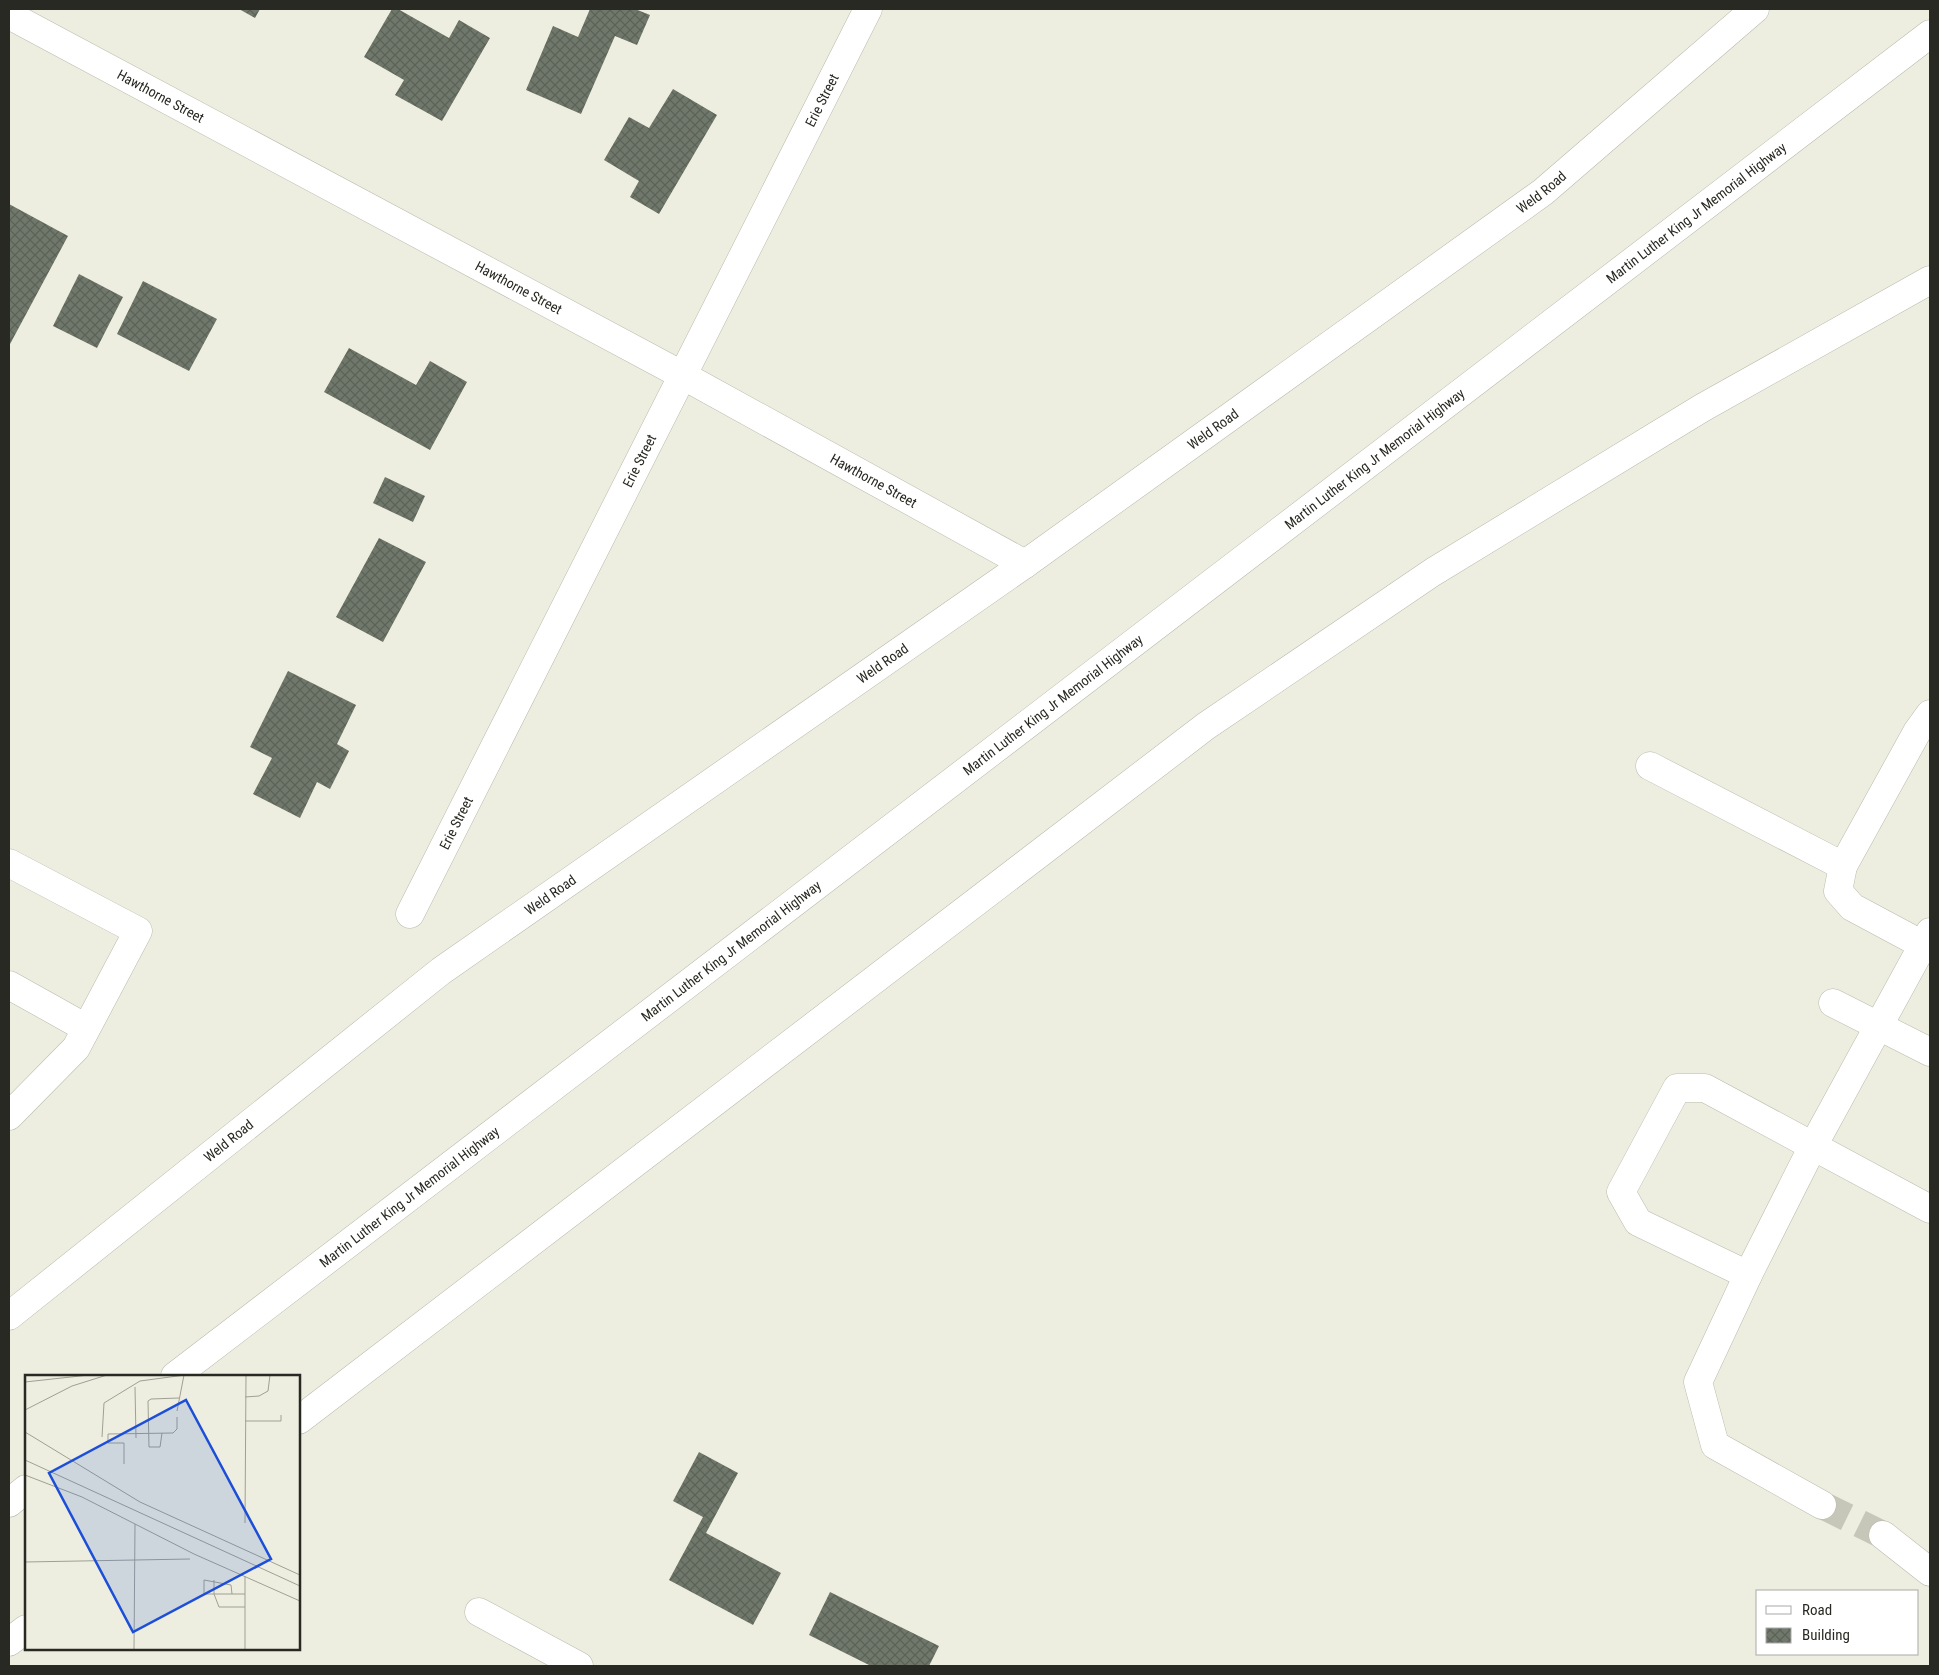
<svg xmlns="http://www.w3.org/2000/svg" width="1939" height="1675" font-family="'Roboto Condensed',sans-serif">
<defs>
<pattern id="building-cross-hatch" width="8" height="8" patternUnits="userSpaceOnUse" patternTransform="scale(1.25)"><rect width="8" height="8" fill="#70786b"/><path d="M0 0l8 8M0 8l8-8" fill="none" stroke="#5c6258"/></pattern>
</defs>
<rect width="100%" height="100%" fill="#edeedf"/>
<path fill="url(#building-cross-hatch)" d="M239,9h21l-5,9z
M392,9h6l51,29 10,-18 31,18 -48,83 -47,-26 9,-15 -40,-23z
M590,9h45l15,6 -13,30 -22,-9 -34,78 -55,-24 27,-64 25,11z
M673,89l44,26 -58,99 -29,-17 9,-16 -35,-21 25,-43 20,11z
M9,204l59,32 -59,110z
M79,274l44,23 -26,51 -44,-22z
M143,281l74,38 -28,52 -72,-37z
M349,348l67,37 14,-24 37,21 -37,68 -106,-58z
M385,477l40,19 -12,26 -40,-19z
M379,538l47,24 -43,80 -47,-25z
M288,671l68,34 -19,39 12,7 -19,38 -13,-7 -17,36 -47,-24 19,-36 -22,-11z
M699,1452l39,21 -32,60 75,40 -28,52 -84,-45 34,-63 -30,-16z
M830,1592l109,54 -10,20h-58l-62,-31z"/>
<g fill="none" stroke-linecap="round" stroke-linejoin="round">
<path stroke="#c6c7b9" stroke-width="28" stroke-dasharray="28 14" stroke-linecap="butt" d="M1822,1505l61,30"/>
<g stroke="#b9bbac" stroke-width="29">
<g id="minor">
<path id="s1" d="M9,15l673,360 343,189"/>
<path d="M1650,766l193,100 74,-134 13,-18"/>
<path d="M9,863l129,68 -62,117 -67,68"/>
<path d="M1843,866l-5,25 14,16 71,38"/>
<path id="s2" d="M410,914l458,-905"/>
<path d="M9,985l77,43"/>
<path d="M1833,1003l97,49"/>
<path d="M1748,1275l-110,-53 -17,-30 56,-104h28l225,121"/>
<path id="s3" d="M9,1316l432,-345 584,-407 518,-372 212,-183"/>
<path d="M1822,1505l-107,-60 -17,-63 50,-107 65,-129 117,-214"/>
<path d="M1883,1535l47,37"/>
<path d="M479,1612l100,54"/>
</g>
</g>
<g stroke="#b9bbac" stroke-width="29">
<g id="highway">
<path id="s4" d="M175,1376l1755,-1342"/>
<path d="M299,1420l907,-694 227,-154 269,-164 228,-128"/>
<path d="M9,1503l17,-14"/>
<path d="M9,1642l17,-13"/>
</g>
</g>
<use href="#minor" stroke="#fff" stroke-width="28"/>
<use href="#highway" stroke="#fff" stroke-width="28"/>
</g>
<g text-anchor="middle" stroke-width="4" stroke-linejoin="round" paint-order="stroke">
<g font-size="14" fill="#292923" stroke="#fff">
<text dy="5" stroke="none"><textPath href="#s1" startOffset="172">Hawthorne Street</textPath></text>
<text dy="5" stroke="none"><textPath href="#s2" startOffset="912">Erie Street</textPath></text>
<text dy="5" stroke="none"><textPath href="#s3" startOffset="1901">Weld Road</textPath></text>
<text dy="5" stroke="none"><textPath href="#s4" startOffset="1915">Martin Luther King Jr Memorial Highway</textPath></text>
<text dy="5" stroke="none"><textPath href="#s1" startOffset="578">Hawthorne Street</textPath></text>
<text dy="5" stroke="none"><textPath href="#s3" startOffset="1496">Weld Road</textPath></text>
<text dy="5" stroke="none"><textPath href="#s4" startOffset="1510">Martin Luther King Jr Memorial Highway</textPath></text>
<text dy="5" stroke="none"><textPath href="#s2" startOffset="508">Erie Street</textPath></text>
<text dy="5" stroke="none"><textPath href="#s1" startOffset="982">Hawthorne Street</textPath></text>
<text dy="5" stroke="none"><textPath href="#s3" startOffset="1091">Weld Road</textPath></text>
<text dy="5" stroke="none"><textPath href="#s4" startOffset="1105">Martin Luther King Jr Memorial Highway</textPath></text>
<text dy="5" stroke="none"><textPath href="#s2" startOffset="102">Erie Street</textPath></text>
<text dy="5" stroke="none"><textPath href="#s3" startOffset="686">Weld Road</textPath></text>
<text dy="5" stroke="none"><textPath href="#s4" startOffset="700">Martin Luther King Jr Memorial Highway</textPath></text>
<text dy="5" stroke="none"><textPath href="#s3" startOffset="281">Weld Road</textPath></text>
<text dy="5" stroke="none"><textPath href="#s4" startOffset="295">Martin Luther King Jr Memorial Highway</textPath></text>
</g>
</g>
<g transform="translate(25 1375)">
<rect width="275" height="275" fill="#edeedf"/>
<path fill="none" stroke="#9f9f94" stroke-width="1" d="M198,0h23M0,7l64,-7M110,12l1,51M220,22l14,-1 9,-5 2,-16M0,35l47,-24 35,-11M152,36l7,-36M220,46h36v-6M0,57l115,70 160,73M137,58l-2,14h-11l-1,-46 3,-2 28,-1M77,62l2,-34 36,-22 45,-6M0,85l275,126M99,89v-21h-16v-9l65,-1 4,-4v-12M0,100l57,22 112,57 106,47M220,148l1,-148M0,187l165,-3M189,205v14h18M220,232h-26l-5,-13h-10v-14l27,5 1,9h13M109,275l1,-126M220,275v-74"/>
<path fill="#1d4ed8" fill-opacity="0.15" stroke="#1d4ed8" stroke-width="2.5" d="M161,25l85,159 -138,73 -84,-159z"/>
<rect width="275" height="275" fill="none" stroke="#292923" stroke-width="2.5"/>
</g>
<rect width="1939" height="1675" fill="none" stroke="#292923" stroke-width="20"/>
<rect x="1756" y="1590" width="162" height="65" fill="#ffffff" stroke="#a9a9a7"/>
<rect x="1766" y="1606" width="25" height="8" fill="#ffffff" stroke="#a9a9a7"/>
<text x="1802" y="1615" font-size="15" fill="#292923">Road</text>
<rect x="1766" y="1628" width="25" height="15" fill="url(#building-cross-hatch)" stroke="#a9a9a7"/>
<text x="1802" y="1640" font-size="15" fill="#292923">Building</text>
</svg>
